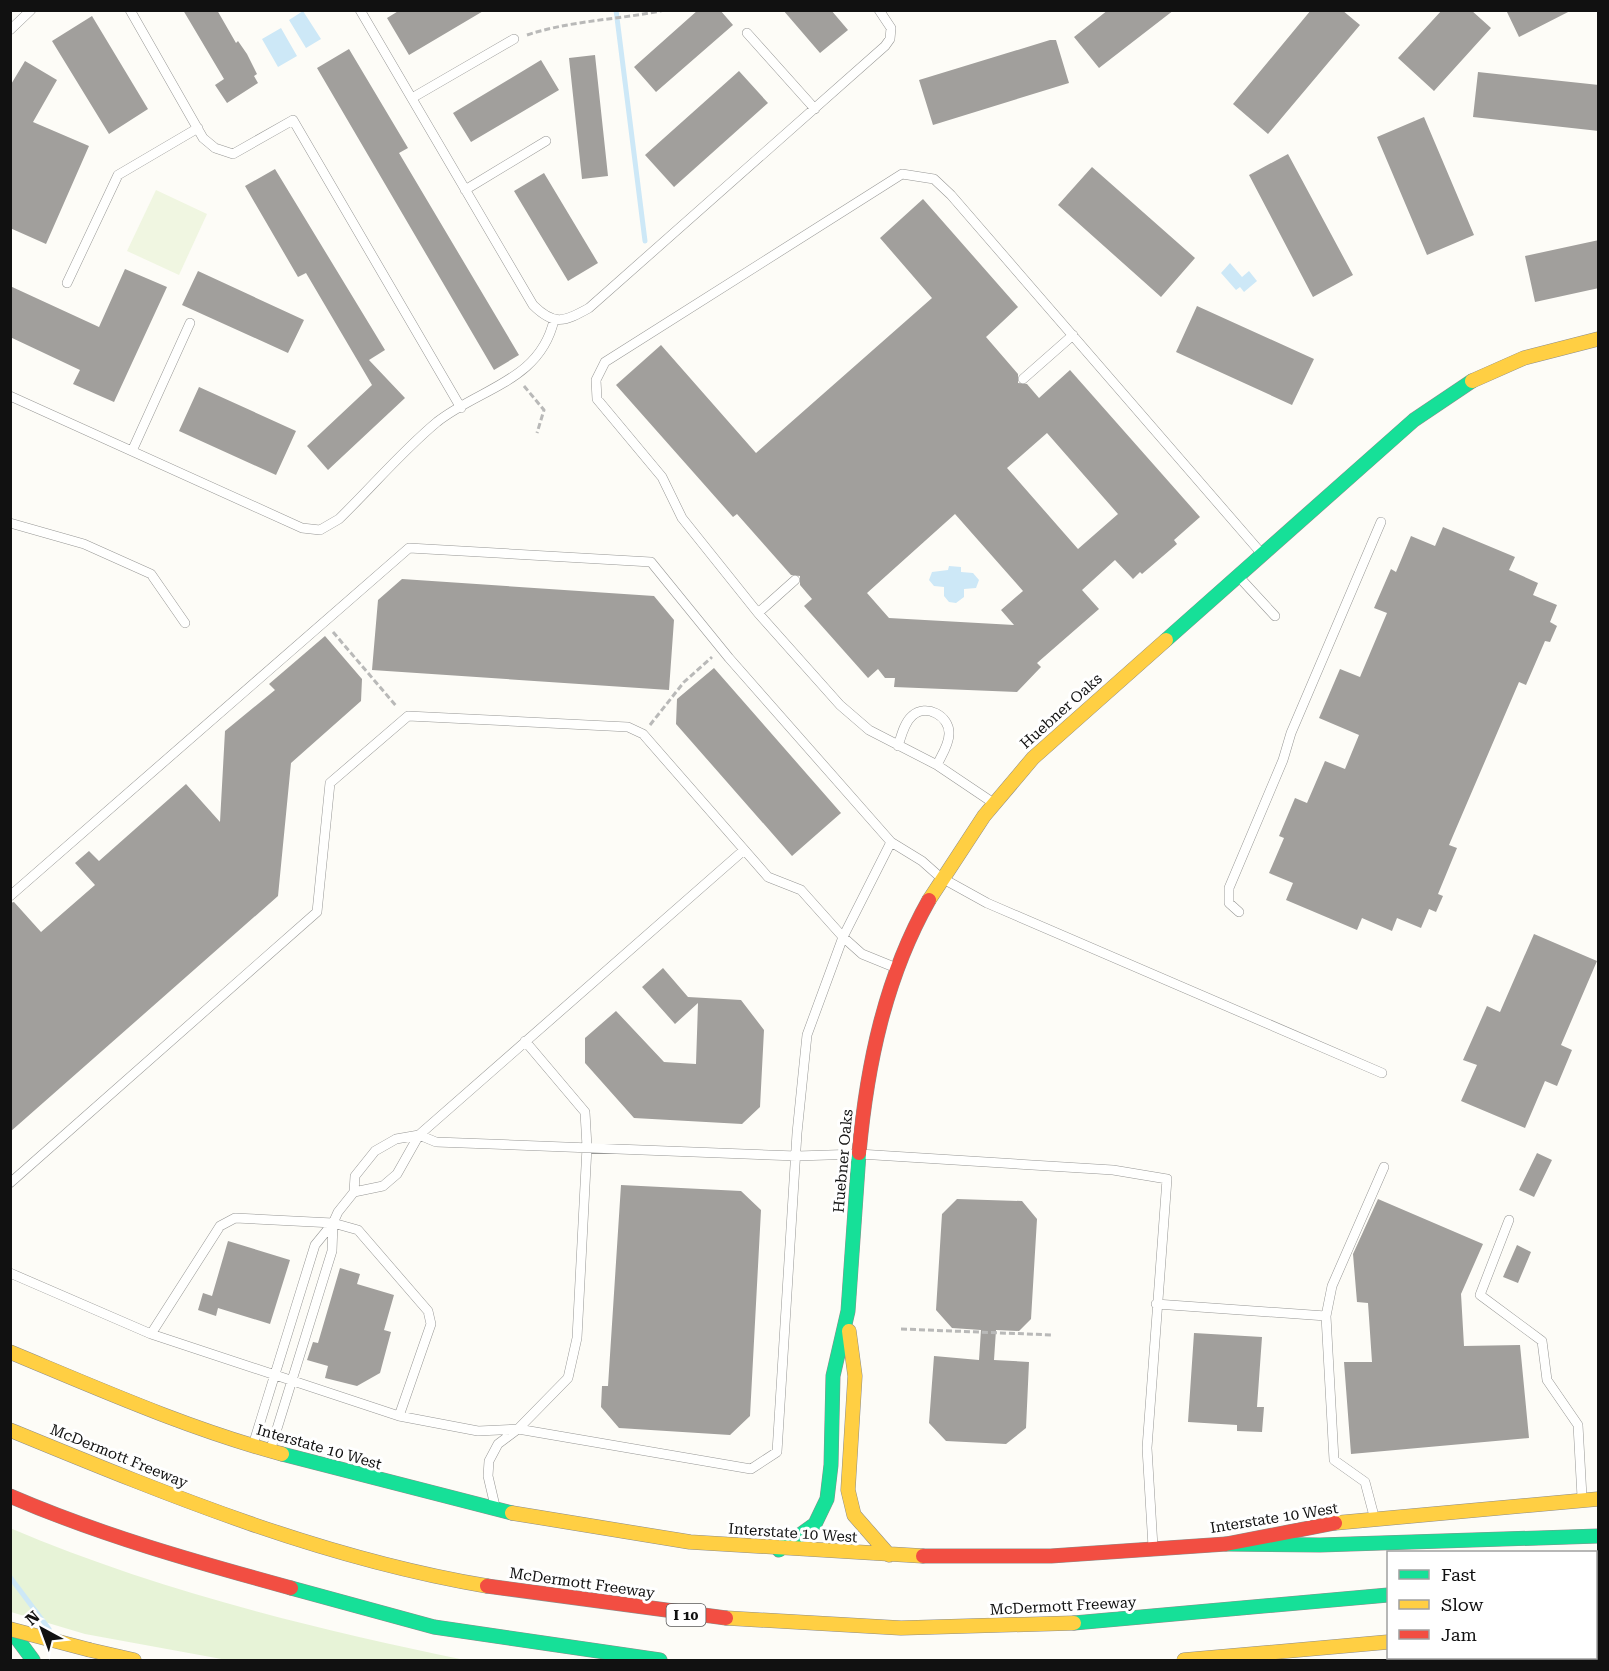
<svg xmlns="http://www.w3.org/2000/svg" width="1609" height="1671" font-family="'Roboto Serif',serif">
<rect width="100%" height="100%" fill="#fdfcf7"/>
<path fill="#e7f3d7" d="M10,1528c146,62 300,100 455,132h-238l-142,-26 -74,-22z"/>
<path fill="#f0f6e1" d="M156,190l51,24 -28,61 -52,-24z"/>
<path fill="#cde8f7" d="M303,11l18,28 -15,9 -17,-28z
M281,28l16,28 -19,11 -16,-28z
M1230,263l12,14 7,-6 8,10 -13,11 -4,-5 -4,3 -15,-17z
M949,566l12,1v5l12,1 6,7 -3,8 -12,1v8l-8,6 -7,-1 -5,-6v-9l-10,-1 -5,-6 3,-8 16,-2z"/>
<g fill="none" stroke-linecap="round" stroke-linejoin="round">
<path stroke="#cde8f7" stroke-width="5" d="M616,10l29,231
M10,1577l39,52"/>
</g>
<path fill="#a19f9c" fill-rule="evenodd" d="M183,10h34l19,33 2,-2 9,13 10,20 -3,2 4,7 -31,20 -12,-18 9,-6z
M400,10h85l-76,45 -22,-37z
M698,10h22l13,15 -77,67 -22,-25z
M783,10h48l17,20 -28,23z
M1108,10h66l-75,58 -25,-31z
M1311,10h31l18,15 -92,109 -35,-30z
M1442,10h29l20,18 -57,63 -36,-33z
M1506,10h66l-53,27z
M92,16l56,93 -39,25 -57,-93z
M1050,40h6l13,43 -136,42 -14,-45z
M349,49l59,99 -9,5 120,202 -25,15 -177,-302z
M595,55l13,121 -26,3 -13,-121z
M541,60l18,30 -88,52 -18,-29z
M25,61l32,19 -24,42 56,24 -43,98 -36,-16v-142z
M739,71l29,32 -94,84 -29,-32z
M1478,72l121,13v46l-126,-14z
M1424,117l50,118 -47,20 -50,-118z
M1288,154l65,121 -40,22 -64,-122z
M1092,167l103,91 -34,39 -103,-92z
M275,169l110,181 -16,10 36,38 -77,72 -21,-24 65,-61 -66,-112 -8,4 -53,-91z
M544,173l54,90 -30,18 -54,-90z
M923,199l95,108 -32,30 32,37v9l9,1 12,14 31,-28 130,147 -26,23 3,4 -35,30 -2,-2 -7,7 -18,-19 -33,30 17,19 -62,54 4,4 -24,25 -123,-5 1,-9h-10l-7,-9 -10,9 -64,-72 8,-7 -12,-14v-9l-9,-1 -54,-61 -4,3 -117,-132 45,-40 95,108 176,-155 -52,-60zM1047,433l71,81 -40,35 -71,-81zM955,514l68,77 -22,19 13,15 -125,-7 -22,-25z
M1599,240v48l-64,14 -10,-46z
M125,269l42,18 -53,115 -41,-18 7,-14 -70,-33v-51l89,41z
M198,271l106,49 -16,33 -106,-48z
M1197,306l117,53 -22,46 -116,-53z
M199,387l97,44 -20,44 -97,-44z
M1443,527l72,30 -6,13 29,13 -5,12 24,10 -7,17 7,4 -7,16 -5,-1 -19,44 -7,-3 -70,163 8,3 -19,46 5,2 -7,16 -7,-3 -8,19 -24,-10 -5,13 -30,-13 -5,12 -71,-30 7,-17 -24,-10 15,-35 -5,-2 16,-38 12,5 18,-42 20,8 14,-34 -40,-17 21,-49 20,8 27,-64 -13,-5 17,-39 5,3 15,-36 24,10z
M402,579l252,17 20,24 -5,70 -297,-20 6,-70z
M325,636l37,43 -1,22 -70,62 -13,133 -268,236v-229l4,-1 27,30 54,-47 -20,-22 14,-12 10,10 87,-77 34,38 5,-91 50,-41 -6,-6z
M714,668l127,145 -49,43 -116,-132 1,-25z
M1534,934l63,27 -36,84 11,5 -15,36 -12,-5 -20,47 -64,-27 16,-36 -14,-5 24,-54 13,6z
M663,968l25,29 53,3 23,30 -4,77 -18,17 -108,-6 -49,-55v-25l31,-27 48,51 32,2 2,-61 -23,21 -33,-37z
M1537,1153l15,7 -18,37 -15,-7z
M621,1185l120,6 20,19 -11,206 -20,19 -111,-7 -18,-21 1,-21h6z
M957,1199l65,2 15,18 -6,100 -12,12 -23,-1 -2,30 35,2 -3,66 -20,16 -60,-3 -17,-18 5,-67 45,4 2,-30 -29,-2 -16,-18 6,-96z
M1378,1199l105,45 -22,50 3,52 56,-1 9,93 -178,16 -7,-92h28l-4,-59 -11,-1 -4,-48z
M228,1241l62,19 -20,64 -52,-16 -2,8 -18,-6 5,-17 9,3z
M1517,1245l14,7 -13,31 -15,-6z
M340,1268l20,6 -3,10 37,11 -10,35 7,2 -11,41 -23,13 -32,-8 3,-12 -21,-6 6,-18 5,1z
M1194,1333l68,4 -5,70h7l-2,25 -25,-1v-6l-49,-3z"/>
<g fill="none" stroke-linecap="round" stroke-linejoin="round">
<g stroke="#979795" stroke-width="10">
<path id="lane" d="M130,10l73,128 12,10 18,6 60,-34 168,288
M360,10l173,295c21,21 31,17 56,3l296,-262 5,-7 1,-11 -12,-18
M10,30l21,-20
M747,33l68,76
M412,98l102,-59
M465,190l81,-49
M67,283l51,-108 80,-47
M1023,379l50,-44
M10,396l292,132 18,2 19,-11c32,-31 63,-68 98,-97 43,-34 103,-41 117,-102
M132,451l58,-128
M10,523l74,21 67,30 34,49
M1240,578l35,38
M758,613l37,-33
M898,746c3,-9 6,-23 14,-30 14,-13 38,0 37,18 0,11 -8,22 -12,31
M992,802l-55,-37 -68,-35 -29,-25 -82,-92 -76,-95 -20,-41 -65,-78 -1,-19 9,-18 297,-188 32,5 17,16 311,359
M10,896l399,-348 242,14 78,96 162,184 31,19 18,16 47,26 395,170
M1239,912l-10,-9v-15l54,-128 8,-27 90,-211
M10,1183l307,-271 13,-129 78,-67 220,11 15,7 125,143 33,13 42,47 19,17 32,13
M354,1192l29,-6 14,-12 22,-39 325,-285
M1509,1220l-29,75 62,46 5,39 31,45 4,72
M10,1273l141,61 248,82 79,15 40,-2 233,40 26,-17 20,-319 10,-98 36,-98 48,-95
M1156,1304l170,12
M151,1334l69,-108 15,-8 98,5 25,7 70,81 3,13 -32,92
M253,1445l62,-200 18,-22
M271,1448l61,-197 1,-28 5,-11 16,-20 1,-16 20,-25 21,-12 23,-4 17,7 361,14 62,-2 254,16 54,9 -20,269 6,99
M495,1506l-7,-30 1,-15 9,-17 20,-15 50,-51 9,-40 10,-191 -2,-35 -60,-71
M1374,1516l-9,-34 -31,-22 -8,-144 6,-30 52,-119"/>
</g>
<g stroke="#8e8d8b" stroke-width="15">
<path id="fast" d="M1166,640l248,-220 58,-39
M282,1454l230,59
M1226,1544l94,1 278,-9
M779,1550l36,-26 12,-25 4,-34 2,-89 15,-65 11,-158
M291,1588l143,39 226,33
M1596,1622h2
M1074,1623l314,-28
M10,1629l23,31"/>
</g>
<g stroke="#8e8d8b" stroke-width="15">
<path id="slow" d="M1472,381l52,-23 74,-19
M929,900l55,-84 49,-58 133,-118
M849,1331l6,45 -7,114 6,25 35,40
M10,1352c89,37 179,77 272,102
M10,1430c156,64 310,128 477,156
M512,1513l178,29 233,14
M1335,1523l263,-24
M1596,1576h2
M726,1618l175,10 173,-5
M90,1650l44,10
M1184,1660l204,-18
M1396,1660l14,-2"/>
</g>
<g stroke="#8e8d8b" stroke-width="15">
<path id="jam" d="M859,1153c8,-88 26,-175 70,-253
M10,1496c90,39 186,66 281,92
M923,1556h128l175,-12 109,-21
M487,1586l239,32"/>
</g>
<path stroke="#b9b9b8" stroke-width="3" stroke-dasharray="6 3" stroke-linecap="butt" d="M527,35c45,-15 92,-15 138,-25
M524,386l20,24 -7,23
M333,632l64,75
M650,725l34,-43 28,-25
M901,1329l152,6"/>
<use href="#lane" stroke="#fffffe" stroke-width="9"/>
<use href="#fast" stroke="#16e098" stroke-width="14"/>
<use href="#slow" stroke="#ffcf43" stroke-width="14"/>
<use href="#jam" stroke="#f24e42" stroke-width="14"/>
<g stroke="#8e8d8b" stroke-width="15" stroke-linecap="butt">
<path id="slow-bridge" d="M10,1629l80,21"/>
</g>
<use href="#slow-bridge" stroke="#ffcf43" stroke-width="14"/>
</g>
<g text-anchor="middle" stroke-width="6" stroke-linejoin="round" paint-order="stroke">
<rect fill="#fff" stroke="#585858" stroke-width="1.5" x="666.5" y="1604" width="39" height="22" rx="4.5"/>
<g font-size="14" font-weight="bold" fill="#111">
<text x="686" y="1620">I 10</text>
</g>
<g font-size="15" fill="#111" stroke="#fff">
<text transform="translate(1061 711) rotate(-42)" y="5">Huebner Oaks</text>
<text transform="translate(843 1161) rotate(-85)" y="5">Huebner Oaks</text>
<text transform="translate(319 1447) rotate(16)" y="5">Interstate 10 West</text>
<text transform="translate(119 1456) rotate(22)" y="5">McDermott Freeway</text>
<text transform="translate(1274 1518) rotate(-9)" y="5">Interstate 10 West</text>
<text transform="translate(793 1533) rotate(4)" y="5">Interstate 10 West</text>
<text transform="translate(582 1583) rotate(8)" y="5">McDermott Freeway</text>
<text transform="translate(1063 1606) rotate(-3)" y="5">McDermott Freeway</text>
</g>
</g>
<rect width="1609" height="1671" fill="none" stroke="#111111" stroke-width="24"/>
<rect x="1387" y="1551" width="210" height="108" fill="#ffffff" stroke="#a0a0a0" stroke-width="1.5"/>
<rect x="1399" y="1570" width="30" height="9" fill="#16e098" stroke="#a0a0a0" stroke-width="1.5"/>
<text x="1441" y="1581" font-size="18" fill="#111111">Fast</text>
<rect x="1399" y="1600" width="30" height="9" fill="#ffcf43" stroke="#a0a0a0" stroke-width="1.5"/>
<text x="1441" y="1611" font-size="18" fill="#111111">Slow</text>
<rect x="1399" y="1630" width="30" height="9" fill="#f24e42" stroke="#a0a0a0" stroke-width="1.5"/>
<text x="1441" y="1641" font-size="18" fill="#111111">Jam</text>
<g transform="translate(42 1629) rotate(319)" stroke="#ffffff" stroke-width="4.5" paint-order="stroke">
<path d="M0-4.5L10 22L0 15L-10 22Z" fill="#111111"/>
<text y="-9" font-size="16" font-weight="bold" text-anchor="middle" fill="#111111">N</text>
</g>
</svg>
